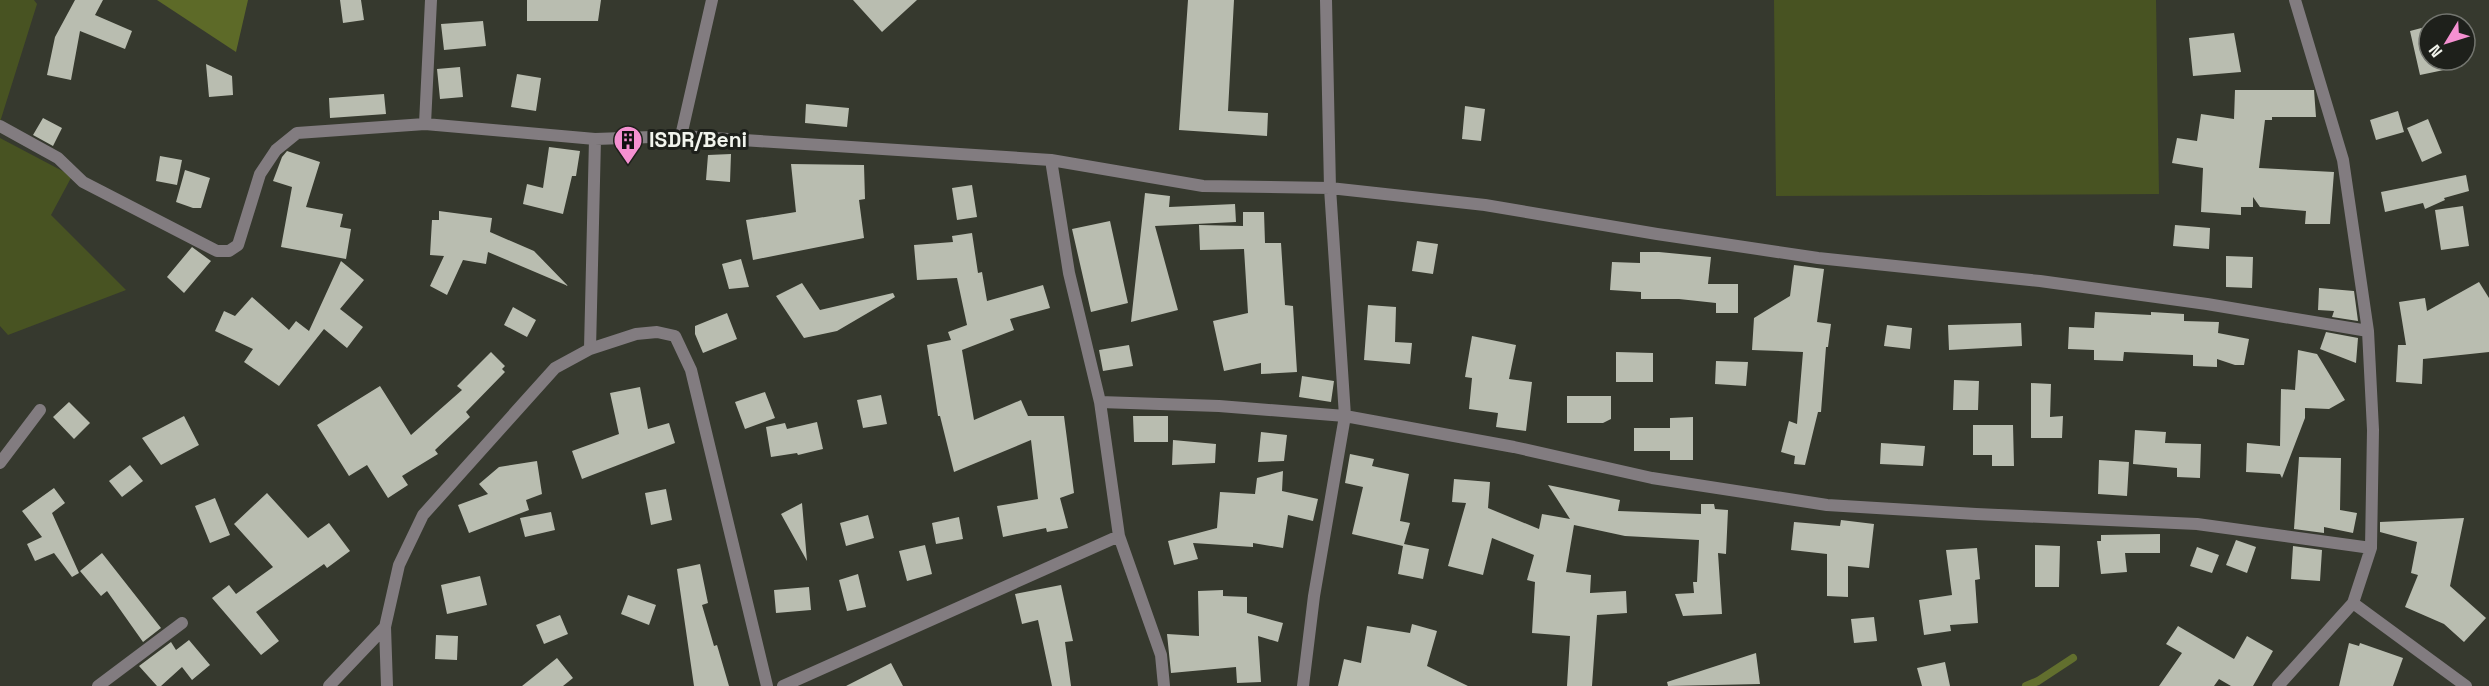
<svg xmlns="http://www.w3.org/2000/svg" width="2489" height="686" font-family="'Space Grotesk',sans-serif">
<rect width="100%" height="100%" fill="#36392e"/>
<path fill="#485322" d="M0,0h34l3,4 -37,118z
M1774,0h382l3,194 -383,2z
M0,138l72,38 -21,39 75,75 -118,45 -8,-9z"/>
<path fill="#5d6a28" d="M157,0h91l-12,52z"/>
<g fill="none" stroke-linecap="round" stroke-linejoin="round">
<path stroke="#626f2e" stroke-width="8" d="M2026,686l12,-5 35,-23"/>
</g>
<path fill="#b9bdb0" d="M75,0h28l-8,15 37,16 -7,18 -45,-18 -9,49 -24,-5 8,-38z
M340,0h21l3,20 -21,3z
M527,0h74l-3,21h-71z
M853,0h64l-35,32z
M1188,0h46l-6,111 40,2 -1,23 -88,-6z
M483,21l3,25 -42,4 -3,-26z
M2429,26v34h33l1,6 -43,9 -10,-44z
M2234,33l7,39 -48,4 -4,-38z
M206,64l26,12 1,19 -24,2z
M460,67l3,30 -23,2 -3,-30z
M517,74l24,4 -5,33 -25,-4z
M2235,90h79l2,27h-44v3h-7l-6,48 75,4 -4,52h-25l1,-13 -46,-4 -7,-10v10h-12v8l-40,-3 2,-44 -31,-5 5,-25 20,3 4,-27 33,5z
M384,94l2,20 -56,4 -1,-20z
M806,104l43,4 -2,19 -42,-4z
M1465,106l20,3 -4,32 -19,-2z
M2398,111l6,21 -28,8 -6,-20z
M43,118l19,10 -9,18 -20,-11z
M2428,119l14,34 -20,9 -15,-34z
M549,147l31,4 -4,25h-4l-9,38 -40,-10 4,-20 16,4z
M287,151l33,11 -14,45 37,7 -3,13 11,2 -5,30 -65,-12 11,-60 -19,-6 9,-24z
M731,154l-1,28 -24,-2 2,-25z
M160,156l22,4 -5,25 -21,-4z
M791,164l73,1 1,34 -6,1 5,38 -111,22 -7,-40 50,-8z
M185,170l25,8 -9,30h-8l-17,-6z
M2466,175l3,16 -25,7 1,2 -20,9 -2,-6 -38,9 -4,-20z
M972,185l5,32 -20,3 -5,-32z
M1145,193l25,3 -1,11 66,-3 1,18 -81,4 23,84 -47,12z
M2463,206l6,40 -28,4 -6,-40z
M439,211l53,7 -2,14 44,19 34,35 -80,-34 -2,12 -23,-4 -16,35 -17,-9 14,-30 -14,-1 2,-35h7z
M1243,212h21l1,31h16l4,62 8,1 4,66 -36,2v-11l-37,8 -11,-50 35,-8 -4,-64 -44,1 -1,-25 44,1z
M1110,221l18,82 -37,9 -19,-83z
M2175,225l35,3 -1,21 -36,-3z
M972,233l6,40 4,-1 5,29 56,-16 7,23 -40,11 4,11 -52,20 12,70 47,-20 7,16h36l10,77 -14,5 8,30 -21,4 -1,-4 -43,9 -6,-31 41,-7 -7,-59 -77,32 -14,-56h-2l-11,-71 24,-5 -3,-8 19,-7 -10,-47 -40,2 -3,-35 39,-3 -1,-6z
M1417,241l21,3 -5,30 -21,-3z
M192,247l19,14 -27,32 -17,-16z
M1640,252h19l52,5 -3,27h30v29h-22v-10l-37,-4h-38v-7l-31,-2 2,-28 28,1z
M2226,256l27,1 -1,31 -26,-1z
M741,259l8,28 -20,2 -7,-25z
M341,261l23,19 -24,29 23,18 -16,21 -23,-19 -45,57 -35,-24 9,-13 -38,-18 9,-20 11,5 17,-19 37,33 7,-9 13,10z
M1794,265l30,4 -7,53 14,2 -3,23h-2l-5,65h-3l-13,53 -11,-1 1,-8 -14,-4 8,-31 8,3 6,-72 -51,-2 2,-32 36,-22z
M2479,282l10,16v54l-66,7 -1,25 -26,-2 2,-37h8l-7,-43 26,-4 2,13z
M802,283l18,27 73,-17 2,4 -58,34 -33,7 -28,-42z
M2319,288l35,3 4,30 -26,-4 2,-6 -16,-1z
M1368,305l28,2 -1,35 17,1 -2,21 -46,-4z
M513,307l23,13 -9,17 -23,-12z
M2095,312l56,3v-3l33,2v7l35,1 -1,11 31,6 -5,26h-9l-18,-6v8l-24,-1v-11l-69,-3 -1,9 -29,-1v-10l-26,-1 1,-22 25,1z
M727,313l10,26 -34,14 -8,-19v-8z
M2021,323l1,23 -73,4 -1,-25z
M1887,325l25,3 -2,21 -26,-3z
M2326,332l32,6 -2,25 -36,-14z
M1472,336l44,9 -7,34 23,3 -6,49 -30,-4 2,-14 -29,-4 3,-31 -7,-1z
M1129,345l4,21 -30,5 -4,-21z
M2298,350l19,4 28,46 -16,9 -24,-1v10l-23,60 -2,-4 -34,-2 1,-29 33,3 1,-57 14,1z
M491,352l14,14 -3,3 3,3 -39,40 4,5 -35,33 3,4 -36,22 6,9 -20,13 -21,-33 -18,11 -32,-51 63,-39 31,49 51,-45 -5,-4z
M1616,352l37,1v29h-37z
M1716,361l32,1 -2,24 -31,-2z
M1302,376l32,5 -3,21 -32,-5z
M1954,380l25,1 -1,29h-25z
M2031,383l20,1 -1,33 13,-1 -1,22h-31z
M640,387l8,42 21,-6 6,20 -93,36 -10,-28 47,-17 -9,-41z
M765,392l10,26 -30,11 -10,-27z
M881,395l6,29 -24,4 -6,-28z
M1567,396h44v23l-8,4h-36z
M69,402l21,21 -16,16 -21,-22z
M184,416l15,29 -38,20 -19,-27z
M1133,416h35v26h-34z
M1693,417v43h-23v-9h-36v-23h36v-10z
M817,422l6,27 -25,6 -1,-2 -26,4 -5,-30 19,-4 2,6z
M1973,425h40l1,41h-22v-11h-19z
M2135,430l31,2 -1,11 36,1 -1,34 -23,-1v-9l-44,-4z
M1261,432l26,3 -3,26 -26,1z
M1173,440l43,4 -1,19 -43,2z
M1881,443l44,3 -2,20 -43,-2z
M1350,454l24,5 -2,7 37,8 -9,47 10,2 -6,21 25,5 -6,30 -25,-5 5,-28 -51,-12 11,-47 -18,-4z
M2299,457l42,1 -1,52 17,3 -4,20 -29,-6v6l-30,-4z
M2099,460l30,2 -2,34 -29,-2z
M537,461l5,33 -16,6 3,10 -60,23 -11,-28 30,-11 -9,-10 20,-17z
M130,465l13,16 -21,16 -13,-16z
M1283,471l-1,20 36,8 -5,22 -25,-6 -5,33 -30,-5v4l-60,-4 5,16 -24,6 -6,-24 49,-13 3,-36 35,2 2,-16z
M1454,479l36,3 -2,26 51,21 3,-15 28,5 -22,-34 72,15 -2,11 83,3v-10h13l1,5 13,1 -2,44 -8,-1 4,61 -39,2 -8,-22 19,-1 -1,-11h4l2,-42 -74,-4 -51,-11 -8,47 25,3 -1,18 36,-2 1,22 -30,2 -5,71h-25l3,-50 -38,-3 3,-51 -8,-2 7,-25 -42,-17 -9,37 -35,-9 18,-63 -14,-1z
M54,488l11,15 -13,10 27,60 -7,4 -18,-24 -19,8 -8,-17 15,-7 -20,-26z
M666,489l6,31 -21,5 -6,-32z
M267,493l41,45 21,-15 21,28 -23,17 -3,-4 -68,48 23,29 -18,14 -49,-57 17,-13 7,9 37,-27 -39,-43z
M215,498l15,37 -20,8 -15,-37z
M802,503l5,58 -26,-47z
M551,512l4,18 -30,7 -5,-19z
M868,515l6,23 -28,8 -6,-23z
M959,517l4,22 -27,5 -4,-21z
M2464,518l-14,68 36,32 -22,24 -20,-18 -39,-17 13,-32 -7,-2 6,-31 -37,-10v-10z
M1841,520l33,4 -5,44 -21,-2v31l-21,-1v-42l-36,-4 3,-28 46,4z
M2160,534v19h-35l2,19 -26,2 -4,-33h4v-6z
M2236,540l20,7 -9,26 -21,-8z
M925,545l7,29 -25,7 -8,-30z
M2035,545l25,1 -1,41h-24z
M2293,546l29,4 -2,31 -29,-2z
M2197,547l22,8 -7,18 -22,-7z
M1977,548l3,31 -5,1 3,43 -28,2 1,6 -27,4 -5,-35 33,-5 -6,-45z
M102,553l59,75 -18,14 -36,-51 -6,5 -21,-25z
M700,564l8,39 -6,2 12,41 3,-1 12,41h-35l-17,-117z
M858,574l8,33 -19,4 -8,-31z
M480,576l7,29 -40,9 -6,-29z
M1061,585l12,56 -8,1 6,44h-19l-14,-66 -16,4 -7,-30z
M809,587l2,23 -35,3 -2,-23z
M1223,590v6l24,1v16l36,10 -5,19 -20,-6 3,46 -24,1 -1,-16 -65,6 -4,-39 32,2 -1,-45z
M628,595l28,10 -7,20 -28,-11z
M560,615l8,19 -24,10 -8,-19z
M1874,617l3,24 -23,2 -3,-24z
M1412,624l25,7 -10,35 41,20h-130l6,-27 17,4 6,-37 43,7z
M2178,626l56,33 13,-23 26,15 -20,35h-22l-12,-7 -5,7h-55l23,-33 -16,-9z
M436,635l22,1 -1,24 -22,-1z
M189,640l21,25 -18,15 -10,-13 -21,19h-4l-18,-20 32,-24 5,8z
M2349,643l10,3 1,-3 43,15 -10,28h-54z
M1756,653l4,31 -92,2 -1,-4z
M557,658l16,20 -10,8h-41z
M1945,662l5,24h-28l-5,-18z
M891,663l12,23h-57z"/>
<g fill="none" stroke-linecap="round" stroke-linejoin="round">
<path stroke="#827c80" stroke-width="12" d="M425,124l6,-124
M0,126l58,32 25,24 134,69h12l9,-6 22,-71 16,-24 21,-17 128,-9 170,15 86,-3 370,24 152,26 127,2 155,17 172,29 161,24 222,23 167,23 161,27
M681,136l31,-136
M1051,160l18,113 31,129 19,134 42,119 3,31
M590,349l5,-210
M1100,402l119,4 126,10 169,31 138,31 175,27 149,9 221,10 174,24
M0,463l40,-53
M2353,603l113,83
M98,686l84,-63
M329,686l56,-59
M387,686l-2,-59 14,-62 24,-50 132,-147 35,-19 46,-15 21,-2 18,4 16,34 76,316
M783,686l336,-150
M1303,686l11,-90 31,-180 -15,-228 -4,-188
M2278,686l75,-83 18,-55 2,-118 -5,-99 -25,-171 -48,-160"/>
</g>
<defs>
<g id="building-pin" transform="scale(1.5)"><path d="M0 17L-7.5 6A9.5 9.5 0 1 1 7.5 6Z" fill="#f590d1" stroke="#1e201b"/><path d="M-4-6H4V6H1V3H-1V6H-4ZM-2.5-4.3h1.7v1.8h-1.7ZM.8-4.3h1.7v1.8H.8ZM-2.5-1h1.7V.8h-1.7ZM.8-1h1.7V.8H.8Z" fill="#111"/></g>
</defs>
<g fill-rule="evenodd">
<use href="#building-pin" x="628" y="140"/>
</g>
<g text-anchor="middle" stroke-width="6" stroke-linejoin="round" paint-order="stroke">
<g font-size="21" font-weight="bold" fill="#f2f4ed" stroke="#1e201b" text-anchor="start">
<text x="649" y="147">ISDR/Beni</text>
</g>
</g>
<g transform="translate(2447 42) rotate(232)"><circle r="28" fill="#1e201b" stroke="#73756f" stroke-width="1.5"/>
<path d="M0-4.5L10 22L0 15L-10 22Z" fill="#f590d1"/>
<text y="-9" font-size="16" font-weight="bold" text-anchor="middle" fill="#f2f4ed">N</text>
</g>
</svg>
